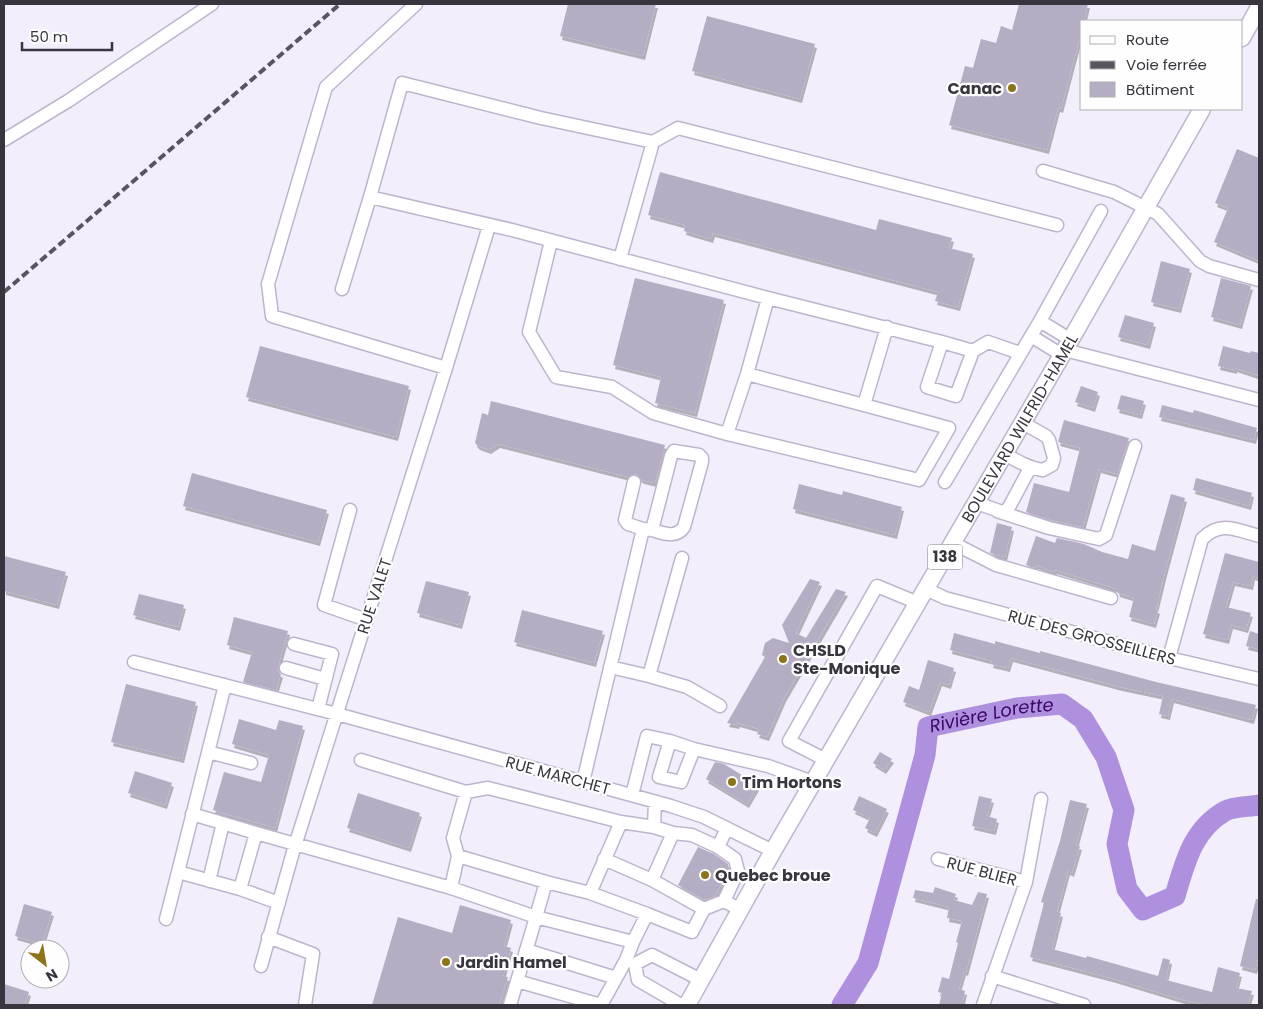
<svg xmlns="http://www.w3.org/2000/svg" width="1263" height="1009" font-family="Poppins,sans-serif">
<defs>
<filter id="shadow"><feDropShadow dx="2" dy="4" stdDeviation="0" flood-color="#0004"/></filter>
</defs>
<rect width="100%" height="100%" fill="#f3eefc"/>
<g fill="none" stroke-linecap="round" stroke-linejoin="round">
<path stroke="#af90df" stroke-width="21" id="s1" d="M842,1005l26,-42 57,-208 3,-28 89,-19 45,-4 21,15 23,38 18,53 -7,34 10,45 16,21 32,-14c10,-33 17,-66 50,-85 9,-5 24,-4 34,-6"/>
</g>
<path fill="#b5adc4" filter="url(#shadow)" d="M568,4h88l-13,52 -83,-20z
M1019,4h69l-4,17h-2v8l-21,80 -3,-1 -11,42 -98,-25 16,-59 8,2 8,-29 15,4 5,-17 11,4z
M707,16l108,28 -15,55 -108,-28z
M1237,149l22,9v103l-45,-19 14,-34 -13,-5z
M660,172l216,58 3,-11 73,19 -3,10 24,6 -15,53 -23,-6 3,-9 -225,-59 -2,6 -27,-8 1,-6 -37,-10z
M1161,261l29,8 -11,40 -28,-7z
M635,278l89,22 -29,113 -40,-10 6,-26 -48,-12z
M1221,278l30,8 -11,39 -29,-8z
M1125,315l29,8 -6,22 -30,-8z
M260,346l149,40 -13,51 -150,-40z
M1223,346l27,7 1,-2 8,2v23l-24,-8v2l-17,-4z
M1081,386l17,6 -5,16 -18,-6z
M1121,395l23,6 -4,14 -23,-6z
M491,401l174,44 -10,38 -13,-3 -6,-6 -8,3 -130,-33 -9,6 -11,-4 -3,-3 7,-30 6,2z
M1162,405l31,8 1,-3 63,18 -3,12 -95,-23z
M1064,420l65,18 -12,36 -18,-5 -16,58 -32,-7 -25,-8 8,-29 35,9 11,-44 -22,-6z
M192,473l135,37 -9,32 -135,-36z
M1196,478l56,15 -3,13 -56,-16z
M799,484l43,11 1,-4 59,16 -7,28 -102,-26z
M1171,494l14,4 -20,74 -9,37 2,1 -4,14 -25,-7 5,-19 -16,-5 -1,-4 -62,-19 -1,2 -18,-7 -1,3 -9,-3 10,-29 19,7 2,-5 27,6 18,8 26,7 4,-15 23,7z
M997,523l15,4 -7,30 -15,-4z
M1225,553l34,9v16l-6,-2 -2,10 -18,-4 -7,25 25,6 -5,16 -15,-4 -4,15 -24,-6z
M4,556l62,16 -9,33 -53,-14z
M810,579l10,3 -24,51 10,5 30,-49 10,3 -62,106 -17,39 -10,-3 2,-5 -21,-6 -1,2 -10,-2 38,-66 -3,-2 3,-12 8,-5 16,5 -7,-18z
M426,581l43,11 -9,33 -43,-12z
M139,594l45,11 -6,22 -45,-12z
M522,610l81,21 -9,32 -80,-21z
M234,617l54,14 -11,40 4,3 -5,16 -33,-8 9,-30 -25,-7z
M1250,631l9,3v15l-13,-3z
M954,633l41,11v-3l45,12v-2l116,31 100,23 -4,15 -80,-21 -4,17 -9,-2 4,-18 -43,-9 -109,-29 -3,10 -17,-4 1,-3 -42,-11z
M928,660l26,8 -5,17 -9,-3 -11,30 -26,-10 6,-16 10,4z
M126,684l70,18 -14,57 -71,-17z
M239,719l37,11 3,-10 24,6 -28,102 -62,-18 11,-38 37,10 8,-27 -37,-11z
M880,752l12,7 -8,11 -11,-7z
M715,762l9,2 34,21 -11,19 -41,-25z
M135,771l37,12 -7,22 -37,-12z
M358,793l62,20 -11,35 -62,-20z
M859,796l28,13 -12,24 -10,-5 5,-10 -17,-8z
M979,796l13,3 -5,17 10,3 -3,12 -22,-5z
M1070,800l17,4 -11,41 4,1 -8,27 -4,-2 -11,41 4,1 -9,36 34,9 1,-2 71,20 5,-18 7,2 -4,20 46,12 6,-25 22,6 -4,15 16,3 -4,14h-40l-25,-5 -69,-21 -84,-22 14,-54 -3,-1 19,-61z
M698,847l16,7 14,10 1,5 -14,27 -10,4 -27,-15z
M935,887l21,7 -2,6 18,5 6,-13 9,2 -21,78 -2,-1 -5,18 6,2 -3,14h-23l3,-12 -4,-1 4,-15 7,2 9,-36 -2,-1 6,-21 -15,-3 2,-11 -36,-9 2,-8 18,3z
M1256,899h3v55l-4,16 -15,-4z
M24,904l28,8 -10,32 -27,-8z
M460,905l51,15 -7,26 7,2 -8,28 5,1 -9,28h-127l26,-88 54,16z
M4,984l25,8 -4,13h-21z"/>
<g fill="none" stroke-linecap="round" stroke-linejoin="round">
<g stroke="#beb5cd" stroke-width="15">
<path id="minor" d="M416,4l-90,83 -58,197 4,32 174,52
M4,140l64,-39 144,-97
M653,142l-112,-24 -139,-35 -32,114 142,33 256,68 174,44 -15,45 29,9 17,-45 15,-9 32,11
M1043,171l71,21 44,22 42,47 9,5 50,14
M551,241l-22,91 27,45 56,10 41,26 74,21
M620,259l33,-117 25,-14 379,97
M342,289l28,-92
M768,298l-21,76 117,31 23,-78
M1040,321l61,-110
M942,342l31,9
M1065,350l194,50
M1062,355l-31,-19 9,-15 31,19
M747,374l-20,60 192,46 30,-52 -85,-23
M1005,454c12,7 24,14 38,16l9,-5 2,-7 -5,-18 -3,-4 -23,-13
M945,482l86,-146
M977,503l25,9 6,-3 22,-41
M350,510l-26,95 43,15
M997,511l52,17 50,11 7,-4 29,-89
M643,529l9,1 19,-74 3,-5 25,4 3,3v4l-18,65c-8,12 -21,6 -32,3
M953,543l43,22 115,33
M926,589l19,9 224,60 90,21
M294,644l38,10 -14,55
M1169,658l33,-119c18,-19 35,-9 57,-3
M134,662l203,52 334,92 33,11 69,34
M610,667l39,9 33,-118
M286,668l39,11
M649,676l38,11 33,19
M694,749l74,17 45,16
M208,752l43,11
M361,760l105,32 -13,46 5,18
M826,760l-37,-19 88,-155 41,17
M583,782l60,-253 -15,-5 -3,-4 9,-38
M466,792l22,-4 133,34
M632,795l15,-59 23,5 -11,36 22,5 13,-33 -24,-8
M655,802l-1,25 19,6
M192,814l64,19 -16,56 -62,-17 47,-187
M256,833l195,55
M604,859l48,21
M938,859l88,23
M209,881l14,-58
M546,882l-88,-26 -7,32 85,29 10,-35 44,11
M240,889l39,14
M724,901l14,-30 -3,-12 -17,-12 9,-19
M704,909l-52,-29 21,-47 19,2 26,12
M647,914l-57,-21 31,-71 33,5
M166,919l12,-47
M268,937l45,17 -8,51
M633,942l14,-28 45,18 12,-23 20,-8 17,9
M526,950l90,28
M635,964l17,-9 49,25
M635,964l3,16 43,25
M261,966l32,-114 153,-484 43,-142
M992,976l92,29
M517,981l84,24
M510,1005l26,-88 97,25 -7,18 -25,45
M983,1005l43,-123 15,-83"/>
</g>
<g stroke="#beb5cd" stroke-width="19">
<g id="major">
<path d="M1242,38l17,-31"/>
<path id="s2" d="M687,1005l86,-154 289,-496 140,-246"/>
</g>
</g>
<use href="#minor" stroke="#fff" stroke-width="12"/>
<use href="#major" stroke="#fff" stroke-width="16"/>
<path stroke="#58555f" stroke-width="4" stroke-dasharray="8 4" stroke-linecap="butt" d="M4,292l336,-288"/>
</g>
<g fill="#8e7418" stroke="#fefefe" stroke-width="2">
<circle cx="1012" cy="88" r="5"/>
<circle cx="783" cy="659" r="5"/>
<circle cx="732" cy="782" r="5"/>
<circle cx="705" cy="875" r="5"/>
<circle cx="446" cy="962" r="5"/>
</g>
<g text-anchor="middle" stroke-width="4.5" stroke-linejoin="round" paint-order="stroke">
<rect fill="#fefefe" stroke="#737178" stroke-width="1" x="927.5" y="544.5" width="35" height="25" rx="4"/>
<g font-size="15" font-weight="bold" fill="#38353e">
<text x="945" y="562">138</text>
</g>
<g font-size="16" font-weight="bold" fill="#38353e" stroke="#fefefe" text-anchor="start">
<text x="1002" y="94" text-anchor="end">Canac</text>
<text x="793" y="656">CHSLD<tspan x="793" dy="18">Ste-Monique</tspan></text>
<text x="742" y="788">Tim Hortons</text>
<text x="715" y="881">Quebec broue</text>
<text x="456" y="968">Jardin Hamel</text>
</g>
<g font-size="16" fill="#38353e" stroke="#fefefe">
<text dy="6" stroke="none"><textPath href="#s2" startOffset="666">BOULEVARD WILFRID-HAMEL</textPath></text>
<text transform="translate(374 596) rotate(-72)" y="6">RUE VALET</text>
<text transform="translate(1092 637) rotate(15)" y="6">RUE DES GROSSEILLERS</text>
<text transform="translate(558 775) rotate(15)" y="6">RUE MARCHET</text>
<text transform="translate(982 871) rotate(15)" y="6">RUE BLIER</text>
</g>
<g font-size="18" font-style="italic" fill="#3b0667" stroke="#fefefe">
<text dy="6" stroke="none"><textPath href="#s1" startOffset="358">Rivière Lorette</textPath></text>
</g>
</g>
<rect width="1263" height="1009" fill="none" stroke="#38353e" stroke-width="10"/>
<rect x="1080" y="20" width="162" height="90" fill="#fefefe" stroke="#afaeb1"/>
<rect x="1090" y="36" width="25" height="8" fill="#ffffff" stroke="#afaeb1"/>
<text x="1126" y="45" font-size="15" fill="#38353e">Route</text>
<rect x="1090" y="61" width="25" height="8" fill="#58555f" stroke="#afaeb1"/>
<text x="1126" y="70" font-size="15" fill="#38353e">Voie ferrée</text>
<rect x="1090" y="82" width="25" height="15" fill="#b5adc4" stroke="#afaeb1"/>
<text x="1126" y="95" font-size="15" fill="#38353e">Bâtiment</text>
<g transform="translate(45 964) rotate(149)"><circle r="24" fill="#fefefe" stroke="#afaeb1"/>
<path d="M0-4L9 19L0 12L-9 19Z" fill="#8e7418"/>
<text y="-8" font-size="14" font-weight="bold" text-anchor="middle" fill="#38353e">N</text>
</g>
<path d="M22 42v8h90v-8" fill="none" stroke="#38353e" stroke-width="2.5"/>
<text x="30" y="42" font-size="15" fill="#38353e" stroke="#fefefe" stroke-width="4" paint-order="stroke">50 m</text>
</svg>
